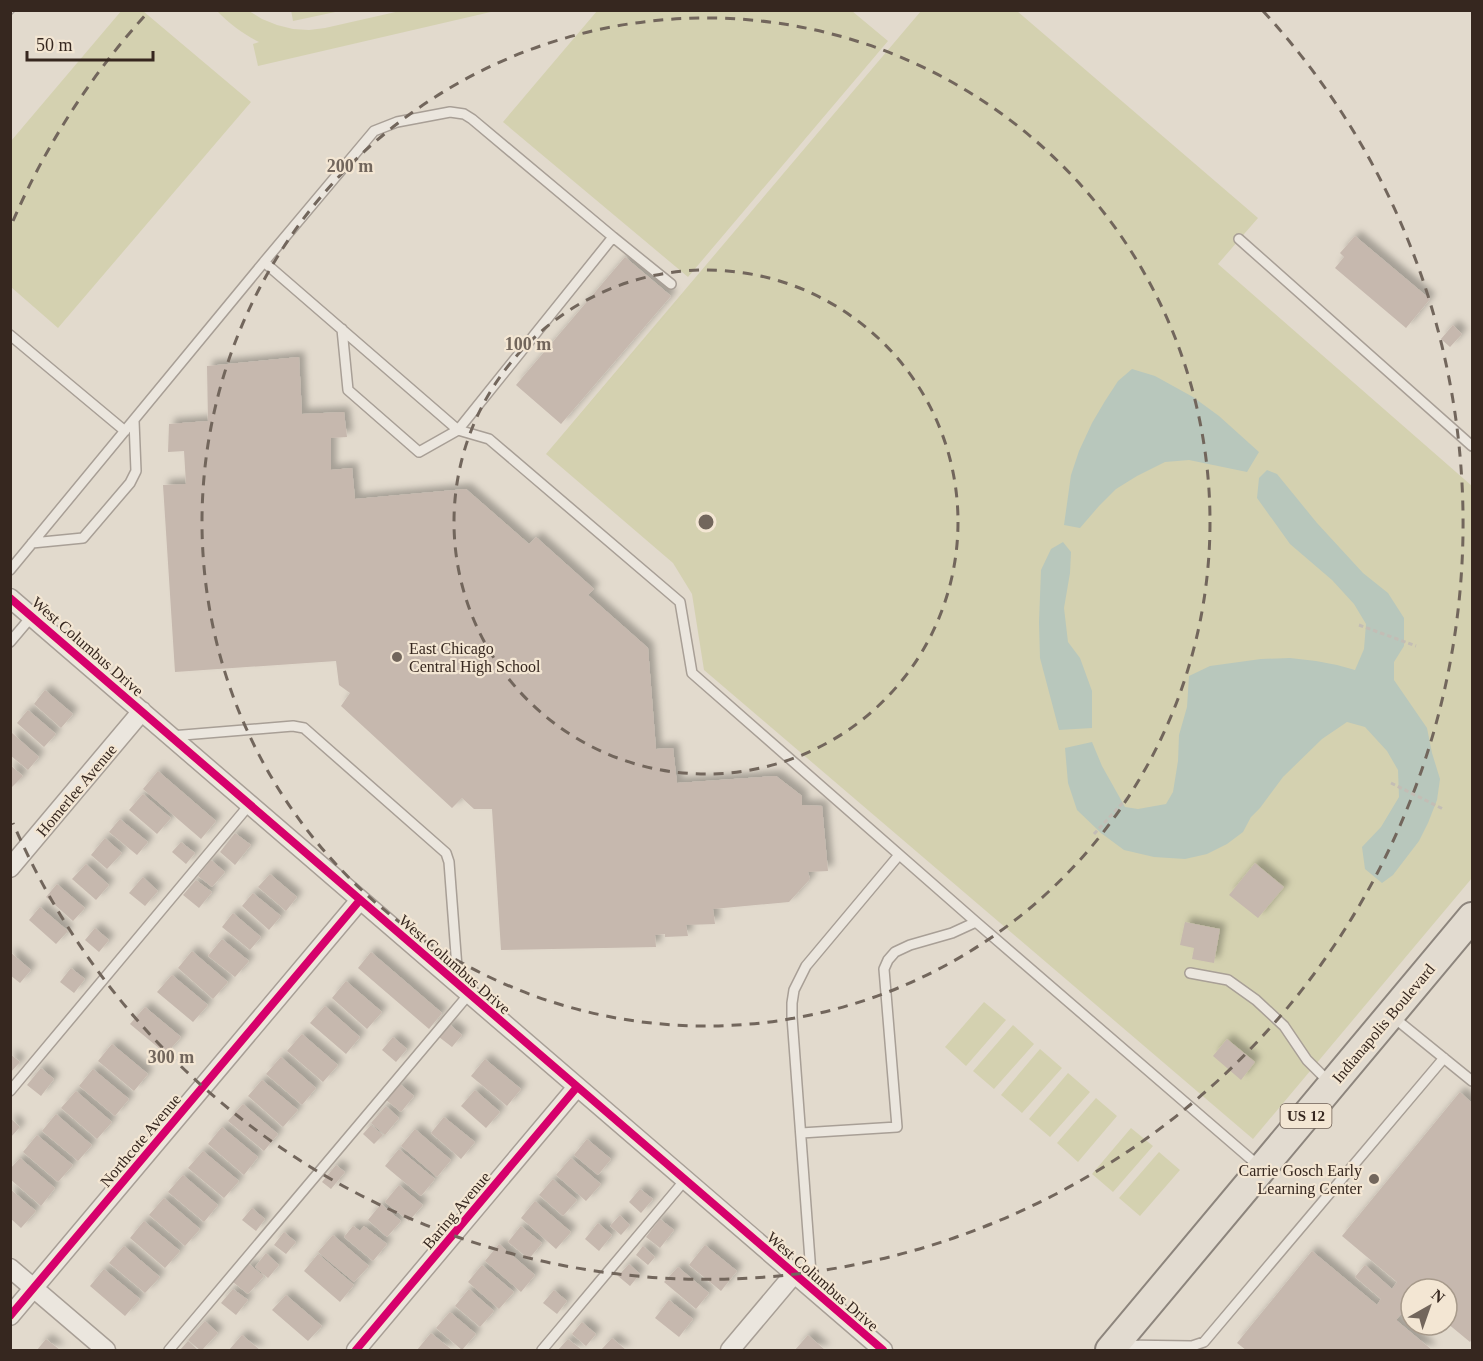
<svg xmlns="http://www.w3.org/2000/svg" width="1483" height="1361" font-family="Georgia,serif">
<defs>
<filter id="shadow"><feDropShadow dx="5.5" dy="-5.5" stdDeviation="3" flood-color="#0004"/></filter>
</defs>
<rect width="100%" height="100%" fill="#e2dacd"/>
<path fill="#d4d1b0" d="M122,10l21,1 108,91 -193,226 -47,-41v-146z
M291,10h49v1l-47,10z
M217,11h32l13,8 15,6 16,4 16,1 16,-2 75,-17h95l-237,55 -5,-22 6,-2c-16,-8 -29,-18 -42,-31z
M597,11h255l36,30 -200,236 -185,-155z
M921,11h96l241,207 -40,46 254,222v392l-219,261 -549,-469 -12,-76 -19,-31 -127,-109z
M984,1002l22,18 -40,46 -21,-19z
M1013,1025l21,19 -40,45 -21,-18z
M1040,1049l22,19 -40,45 -21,-18z
M1068,1073l22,19 -40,45 -21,-18z
M1096,1098l21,18 -39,46 -21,-19z
M1131,1128l22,18 -40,46 -21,-18z
M1159,1152l21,18 -40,46 -21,-18z"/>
<path fill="#b8c7bc" d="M1132,369l23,7 38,21 26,19 40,36 -12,20 -58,-12 -24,2 -28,14 -21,13 -17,17 -19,22 -16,-3 7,-50 8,-24 13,-28 13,-22 13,-20z
M1267,470l10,4 40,49 46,50 25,20 16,25v28l-10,16v18l33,48 5,25 8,26 -3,21 -9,23 -9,18 -26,34 -11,8 -17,-14 -3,-22 19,-20 18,-30 -1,-27 -11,-19 -22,-24 -18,-5 -25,17 -39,38 -23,31 -9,9 -8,15 -16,12 -20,10 -22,5 -31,-2 -30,-7 -23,-17 -24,-23 -9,-27 -3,-35 27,-6 10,24 23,41 13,2 28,-5 7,-12 5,-31 1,-26 8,-28 2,-31 21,-10 51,-7 29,-1 26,3 21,4 18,5 9,-21 2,-25 -12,-20 -22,-24 -42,-36 -33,-46 2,-20z
M1063,542l8,10 -1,21 -6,35 4,34 12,16 12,33v37l-33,2 -19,-72 -1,-36 2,-52 10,-21z"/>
<path fill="#c6b8ae" filter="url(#shadow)" d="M1355,236l75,63 -24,29 -71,-60 9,-11 -4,-4z
M625,257l46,39 -110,128 -45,-39z
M1453,325l9,9 -12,13 -9,-8z
M299,357l3,57 42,-2 3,25 -16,1v32l21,-2 3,31 111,-10 63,55 7,-7 58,52 -6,6 60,53 8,101 17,-1 4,35 99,-7 26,20v9l20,1 6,65 -20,1 2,7 -21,23 -76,7 2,15 -29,1 2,11 -23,1v-3l-10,1 1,12 -155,3 -9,-141h-18l-12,-11 -10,10 -111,-102 9,-13 -11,-8 -3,-24 -161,11 -12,-187 23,-1 -2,-33 -16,1 1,-28 39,-3 -1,-55z
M45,690l28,24 -12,14 -27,-24z
M28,710l28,24 -12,13 -27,-24z
M12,733l27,24 -11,13 -18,-15z
M10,765l13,11 -13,13z
M158,771l58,50 -15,18 -58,-50z
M143,794l28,24 -14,16 -28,-24z
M120,819l28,23 -11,13 -28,-23z
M235,833l16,12 -16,20 -15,-13z
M105,838l17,15 -15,16 -16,-14z
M181,842l14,11 -9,11 -14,-12z
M211,860l14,12 -13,15 -14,-11z
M1255,863l29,24 -26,31 -29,-23z
M86,864l23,21 -13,15 -24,-21z
M270,874l27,23 -11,14 -28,-24z
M143,877l15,14 -13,15 -16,-13z
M196,880l16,12 -13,16 -16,-13z
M57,884l28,24 -12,13 -27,-24z
M253,893l28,23 -12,14 -27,-24z
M40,907l28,24 -12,13 -27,-24z
M233,913l28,24 -11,13 -28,-23z
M1185,922l35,7 -6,34 -22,-4 2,-11 -14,-3z
M95,928l14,12 -10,12 -14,-12z
M222,939l27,22 -14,16 -27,-21z
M192,951l36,31 -15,17 -35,-31z
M10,952l21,18 -11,13 -10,-8z
M371,952l71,61 -13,16 -71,-61z
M71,968l14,11 -11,14 -14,-11z
M172,975l36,30 -15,17 -36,-30z
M346,981l36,31 -15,17 -35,-31z
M325,1006l35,31 -14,17 -36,-31z
M145,1007l36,30 -15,17 -36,-30z
M449,1024l13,11 -10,12 -13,-10z
M302,1034l36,31 -15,17 -36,-31z
M393,1037l14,12 -11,13 -14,-12z
M1227,1039l28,23 -14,18 -28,-24z
M112,1044l36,30 -14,17 -36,-30z
M10,1054l10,8 -10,11z
M281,1057l35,31 -14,17 -36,-31z
M485,1059l36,30 -14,17 -36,-30z
M41,1068l13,11 -13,17 -14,-11z
M93,1069l36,30 -14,17 -36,-30z
M262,1080l36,30 -15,17 -35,-31z
M400,1084l14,12 -13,16 -15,-12z
M475,1090l25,22 -14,16 -25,-22z
M76,1091l36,31 -15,17 -36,-31z
M1460,1092l12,11v236l-2,3 -23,-19v-34h-36v12l-2,2 2,1v18l-10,-8 -5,6 36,30h-186l-9,-7 75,-92 65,54 4,-6 -26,-22 10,-12 27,24 5,-7 -55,-46z
M243,1104l35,30 -14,17 -36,-30z
M386,1106l13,12 -14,17 -14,-12z
M56,1114l36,31 -14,16 -36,-30z
M444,1117l31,25 -14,17 -30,-26z
M10,1118l10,9 -10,11z
M371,1125l12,10 -9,9 -11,-10z
M222,1127l36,30 -14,18 -36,-31z
M415,1129l36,31 -14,17 -36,-31z
M37,1135l36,30 -15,17 -35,-30z
M587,1139l24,20 -13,16 -24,-20z
M399,1149l36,30 -14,17 -36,-30z
M203,1151l36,30 -15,17 -36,-30z
M20,1158l35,30 -14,18 -31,-27v-10z
M571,1158l30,26 -15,17 -30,-26z
M336,1165l9,7 -14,17 -9,-7z
M183,1175l35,30 -14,17 -36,-30z
M553,1179l24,21 -14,16 -24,-21z
M399,1185l24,20 -14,16 -24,-19z
M10,1189l26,22 -15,17 -11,-10z
M640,1189l13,10 -12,14 -12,-11z
M164,1198l36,31 -15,17 -36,-31z
M535,1201l36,31 -15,17 -35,-31z
M381,1204l20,17 -14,16 -19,-17z
M252,1208l13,11 -9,12 -14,-11z
M620,1215l10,10 -9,10 -11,-9z
M660,1219l14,11 -14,18 -14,-11z
M144,1221l36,30 -15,17 -35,-30z
M598,1223l14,12 -13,16 -14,-12z
M353,1226l7,5 4,-5 23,18 -14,17 -29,-24z
M521,1226l21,17 -13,16 -21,-17z
M284,1232l12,10 -10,12 -12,-9z
M333,1235l36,31 -15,16 -36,-30z
M499,1244l36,31 -14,17 -36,-31z
M705,1245l32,26 -16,20 -32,-26z
M124,1246l36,31 -15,16 -36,-30z
M643,1246l12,11 -7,8 -12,-10z
M266,1253l13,12 -11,13 -13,-11z
M318,1254l36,31 -14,17 -36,-31z
M249,1264l15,12 -16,18 -15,-12z
M629,1264l11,10 -10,12 -12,-10z
M482,1265l32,27 -15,17 -31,-27z
M678,1267l31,26 -13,16 -32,-27z
M104,1269l36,30 -15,17 -35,-30z
M233,1289l15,11 -12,15 -15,-12z
M469,1289l25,22 -14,16 -25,-21z
M554,1290l13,11 -10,13 -14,-11z
M286,1295l36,31 -14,15 -36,-31z
M669,1300l24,19 -14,18 -24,-19z
M450,1312l26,22 -14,16 -26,-22z
M205,1321l13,12 -16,17h-2l-12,-10z
M582,1322l14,12 -10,12 -14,-12z
M1414,1325h22l-9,11z
M431,1333l21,17h-35z
M242,1335l18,15h-31z
M808,1335l17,15h-30z
M612,1338l14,12h-25z
M46,1339l14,11h-23z
M568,1339l14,11h-24z
M188,1341l10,9h-18z"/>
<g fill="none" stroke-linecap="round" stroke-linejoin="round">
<g stroke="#a89f96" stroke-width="12">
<path id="service" d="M613,237l58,47
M1239,239l233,207
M264,262l110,-131 23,-9 53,-10 14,2 8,5 141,118 -155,193 -39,22 -71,-62 -6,-61
M10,335l115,96
M32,543l51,-5 47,-55 6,-12 -2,-50
M10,570l254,-308 194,168 31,9 191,163 12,71 284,249 284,245
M10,642l22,-26
M171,736l122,-10 11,2 142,125 3,9 9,119
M1190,973l38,7 28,20 28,26 23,34 23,23
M1392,1016l80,65
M10,1091l240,-287
M801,1133l96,-6 -13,-158 4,-9 7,-8 15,-7 42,-12 24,-11
M812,1287l-20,-270v-14l2,-13 12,-24 93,-111
M1120,1345l72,1 12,-4 240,-284
M169,1350l300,-356
M542,1350l143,-170"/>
</g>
<g stroke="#a89f96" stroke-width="21">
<path id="minor" d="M10,598l873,752
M10,868l132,-157
M10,1268l96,82
M10,1316l350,-416
M356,1350l221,-263
M730,1350l64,-76"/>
</g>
<g stroke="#8d857d" stroke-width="32">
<path id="primary" d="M1110,1350l362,-433"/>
</g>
<path stroke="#c3bdb5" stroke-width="3" stroke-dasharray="4.5 3" stroke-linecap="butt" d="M1359,625l57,21
M1391,783l52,26
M1094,834l35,-38"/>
<use href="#service" stroke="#ebe6de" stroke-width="9"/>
<use href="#minor" stroke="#ebe6de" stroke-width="18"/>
<use href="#primary" stroke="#e2dbd0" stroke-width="28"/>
<g stroke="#aba59e" stroke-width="7">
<path id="rail" d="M10,12l2,-2"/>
</g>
<use href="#rail" stroke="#f3e6d3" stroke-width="4.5" stroke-dasharray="14" stroke-linecap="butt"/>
<g stroke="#f3e6d3" stroke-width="11">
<path id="cycleway" d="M10,598l873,752
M10,1316l350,-416
M356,1350l221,-263"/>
</g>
<use href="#cycleway" stroke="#d6006c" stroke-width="8"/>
</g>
<g fill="none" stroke="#72665c" stroke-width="3" stroke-dasharray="10 8">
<circle cx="706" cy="522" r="252"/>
<circle cx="706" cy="522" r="504"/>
<path d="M13 221A756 756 0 0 1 149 11M1263 11A756 756 0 1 1 13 823"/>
</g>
<g fill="#72665c" stroke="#f3e6d3" stroke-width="2">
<circle cx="397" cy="657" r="6"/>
<circle cx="1374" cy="1179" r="6"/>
</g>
<g text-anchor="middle" stroke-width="4.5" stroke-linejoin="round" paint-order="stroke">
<rect fill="#f3e6d3" stroke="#6f6055" stroke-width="1.5" x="1280.5" y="1104" width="51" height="24" rx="4.5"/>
<g font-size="15" font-weight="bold" fill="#36271f">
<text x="1306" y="1121">US 12</text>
</g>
<g font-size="16" fill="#36271f" stroke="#f3e6d3">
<text transform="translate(88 646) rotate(41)" y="6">West Columbus Drive</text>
<text transform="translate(76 790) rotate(-50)" y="6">Homerlee Avenue</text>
<text transform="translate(455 964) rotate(41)" y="6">West Columbus Drive</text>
<text transform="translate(1383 1023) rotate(-50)" y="6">Indianapolis Boulevard</text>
<text transform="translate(140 1140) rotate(-50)" y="6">Northcote Avenue</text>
<text transform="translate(456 1210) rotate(-50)" y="6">Baring Avenue</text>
<text transform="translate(823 1281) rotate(41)" y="6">West Columbus Drive</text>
</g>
<g font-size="16" fill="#36271f" stroke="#f3e6d3" text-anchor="start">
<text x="409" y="654">East Chicago<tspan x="409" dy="18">Central High School</tspan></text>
<text x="1362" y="1176" text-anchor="end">Carrie Gosch Early<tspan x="1362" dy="18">Learning Center</tspan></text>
</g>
</g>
<circle cx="706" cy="522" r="9" fill="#72665c" stroke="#f3e6d3" stroke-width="3"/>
<g font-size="18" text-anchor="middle" font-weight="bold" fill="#72665c" stroke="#f3e6d3" stroke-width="4.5" stroke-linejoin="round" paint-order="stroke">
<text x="350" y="172">200 m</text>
<text x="528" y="350">100 m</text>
<text x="171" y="1063">300 m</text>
</g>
<rect width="1483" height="1361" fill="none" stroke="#36271f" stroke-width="24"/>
<g transform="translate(1429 1307) rotate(40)"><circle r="28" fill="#f3e6d3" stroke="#a79a8b" stroke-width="1.5"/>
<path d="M0-4.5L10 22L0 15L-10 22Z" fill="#72665c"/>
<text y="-9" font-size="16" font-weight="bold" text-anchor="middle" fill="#36271f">N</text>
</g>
<path d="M27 51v9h126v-9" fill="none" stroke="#36271f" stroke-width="3"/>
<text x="36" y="51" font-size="18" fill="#36271f" stroke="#f3e6d3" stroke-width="4.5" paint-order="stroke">50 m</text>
</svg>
